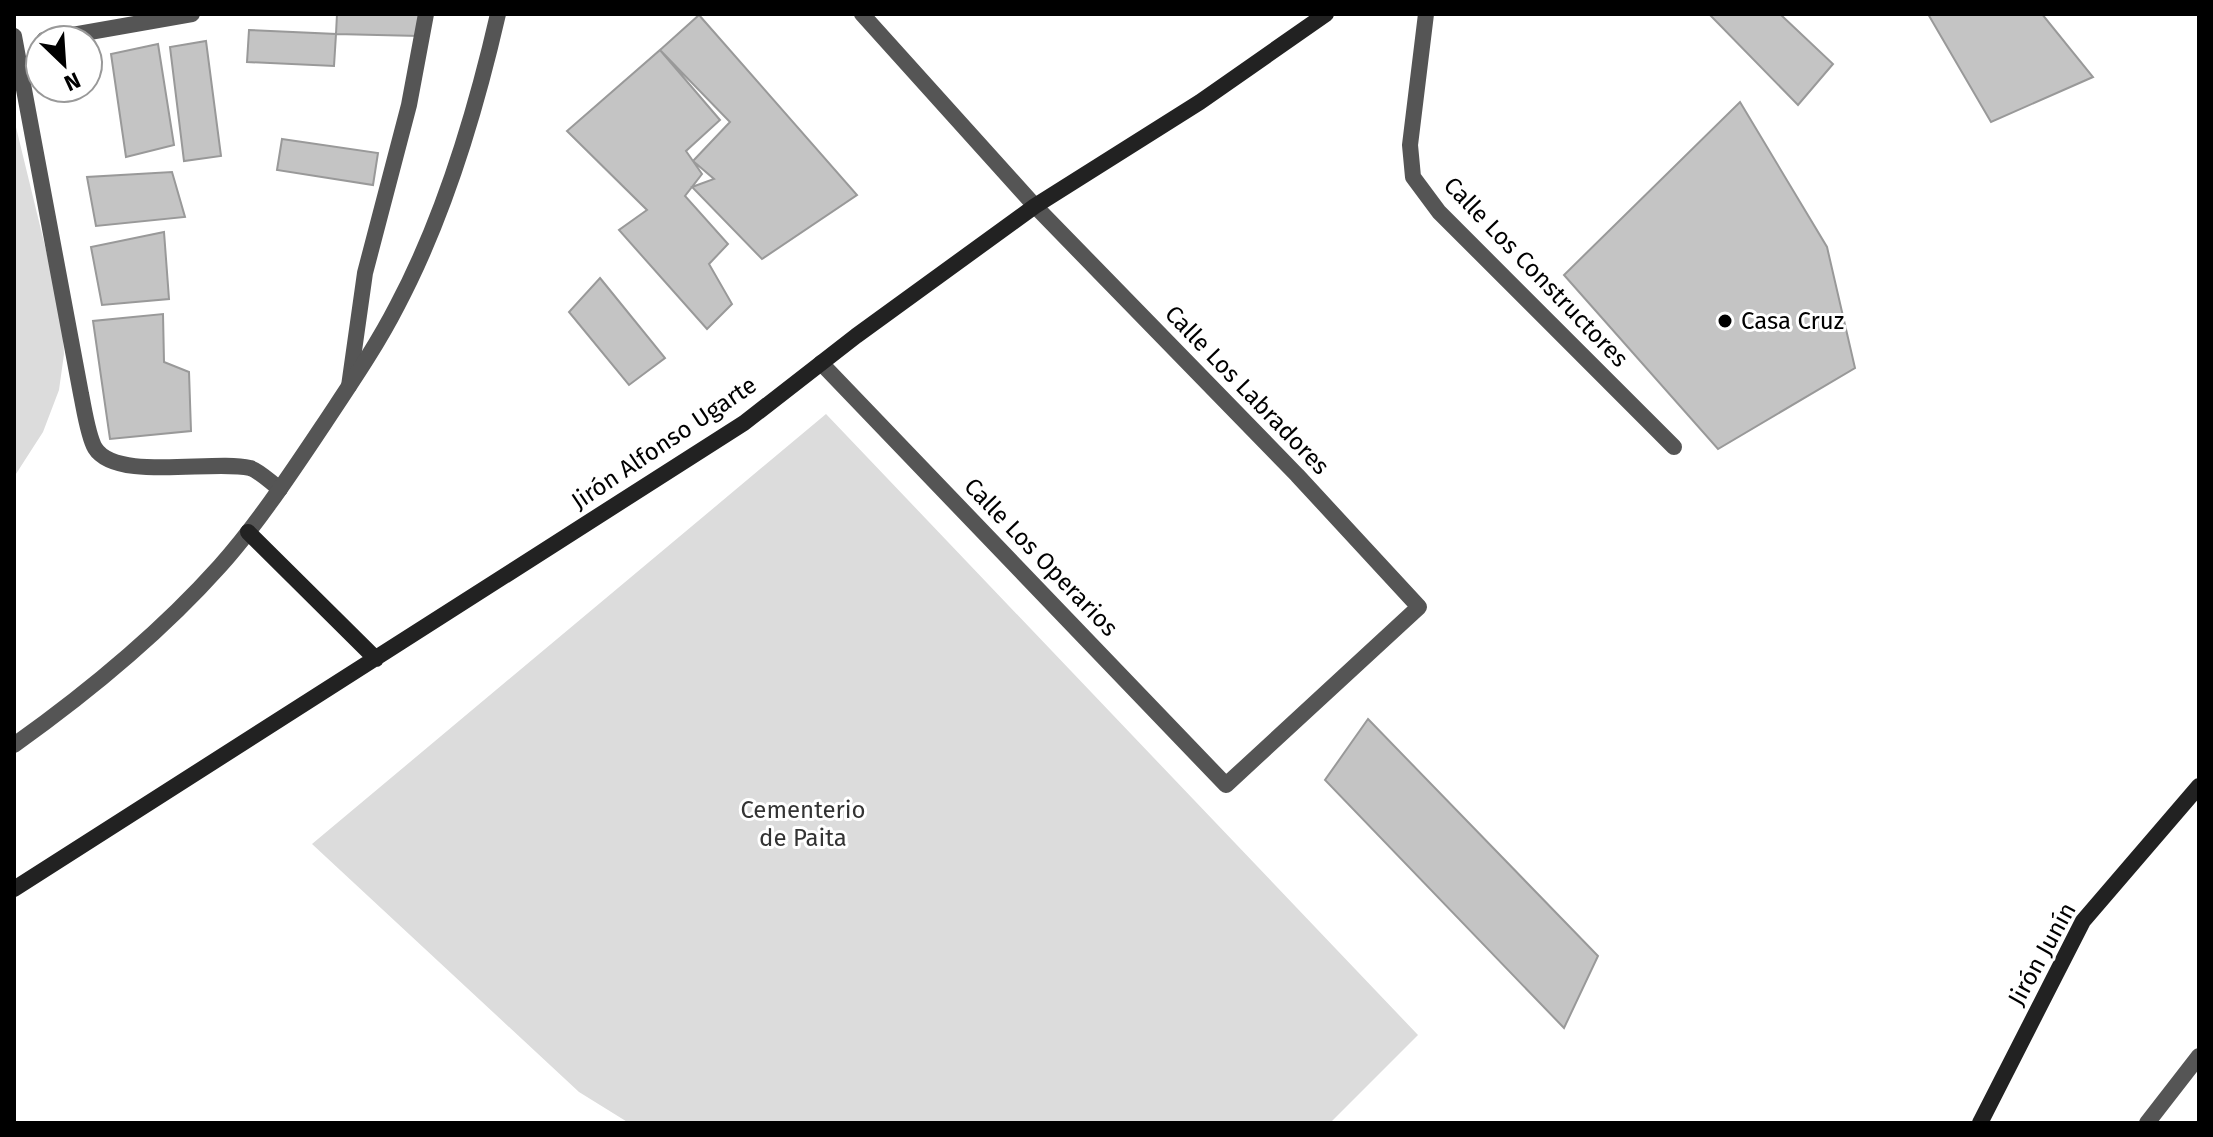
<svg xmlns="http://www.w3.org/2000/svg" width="2213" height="1137" font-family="'Fira Sans',sans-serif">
<rect width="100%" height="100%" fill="#fff"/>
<path fill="#dcdcdc" d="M14,119l48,197 2,38 -5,36 -16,42 -29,45z
M826,414l592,621 -88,88h-701l-50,-31 -267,-248z"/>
<path fill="#c4c4c4" stroke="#999" stroke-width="2" d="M337,14h84l-2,22 -83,-2z
M1709,14h71l53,50 -35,41z
M1928,14h114l51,63 -102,45z
M699,15l158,180 -95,64 -70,-72 22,-8 -21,-18 37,-39 -70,-72z
M249,30l87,4 -2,32 -87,-4z
M206,41l15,115 -37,5 -14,-114z
M158,44l16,101 -48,12 -15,-103z
M660,50l60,70 -34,31 16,23 -17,22 43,48 -19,20 23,40 -25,25 -88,-99 28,-20 -80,-79z
M1740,102l87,145 28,121 -137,81 -154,-174z
M282,139l96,14 -5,32 -96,-15z
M172,172l13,45 -89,9 -9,-49z
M164,232l5,67 -67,6 -11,-58z
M600,278l65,80 -36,27 -60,-73z
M163,314l1,48 25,10 2,59 -81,8 -17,-118z
M1368,719l230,237 -34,72 -239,-248z"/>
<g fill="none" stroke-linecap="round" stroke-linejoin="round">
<path stroke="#555" stroke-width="16" d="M821,363l405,422 193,-178 -122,-132 -262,-269
M2147,1123l52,-67"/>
<path stroke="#555" stroke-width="16" d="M862,14l173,192
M1426,14l-16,131 3,32 26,35 235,235
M14,36l67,358c3,14 7,42 14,54 21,34 119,11 155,20 10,3 21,15 30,21
M44,40l148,-26
M349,386l16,-113 44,-168 17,-91"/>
<path stroke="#555" stroke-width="16" d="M14,745c73,-52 146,-112 206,-179 39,-44 71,-93 104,-142 25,-38 52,-77 73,-118 46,-87 79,-196 101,-292"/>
<path stroke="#222" stroke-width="16" d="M248,532l128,127
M14,889l730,-466 112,-87 179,-130 165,-104 126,-88
M1980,1123l103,-202 116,-135"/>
</g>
<circle fill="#000" stroke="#fff" stroke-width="3" cx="1725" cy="321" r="8"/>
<g text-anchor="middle" stroke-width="6" stroke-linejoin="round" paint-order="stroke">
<g font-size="24" fill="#000" stroke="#fff">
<text transform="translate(1536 272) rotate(46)" y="8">Calle Los Constructores</text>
<text transform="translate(1247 390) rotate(46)" y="8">Calle Los Labradores</text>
<text transform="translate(664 443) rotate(-34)" y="8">Jirón Alfonso Ugarte</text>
<text transform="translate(1041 557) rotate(46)" y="8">Calle Los Operarios</text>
<text transform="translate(2042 954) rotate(-61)" y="8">Jirón Junín</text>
</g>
<g font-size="24" fill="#000" stroke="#fff" text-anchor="start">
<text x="1741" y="329">Casa Cruz</text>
</g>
<g font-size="24" fill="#333" stroke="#fff">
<text x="803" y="818">Cementerio<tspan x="803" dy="28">de Paita</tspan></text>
</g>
</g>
<rect width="2213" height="1137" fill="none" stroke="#000000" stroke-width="32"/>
<g transform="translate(64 64) rotate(155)"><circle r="38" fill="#ffffff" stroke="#999999" stroke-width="2"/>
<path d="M0-6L14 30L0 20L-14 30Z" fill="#000000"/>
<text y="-12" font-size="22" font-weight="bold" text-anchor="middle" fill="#000000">N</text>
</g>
</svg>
